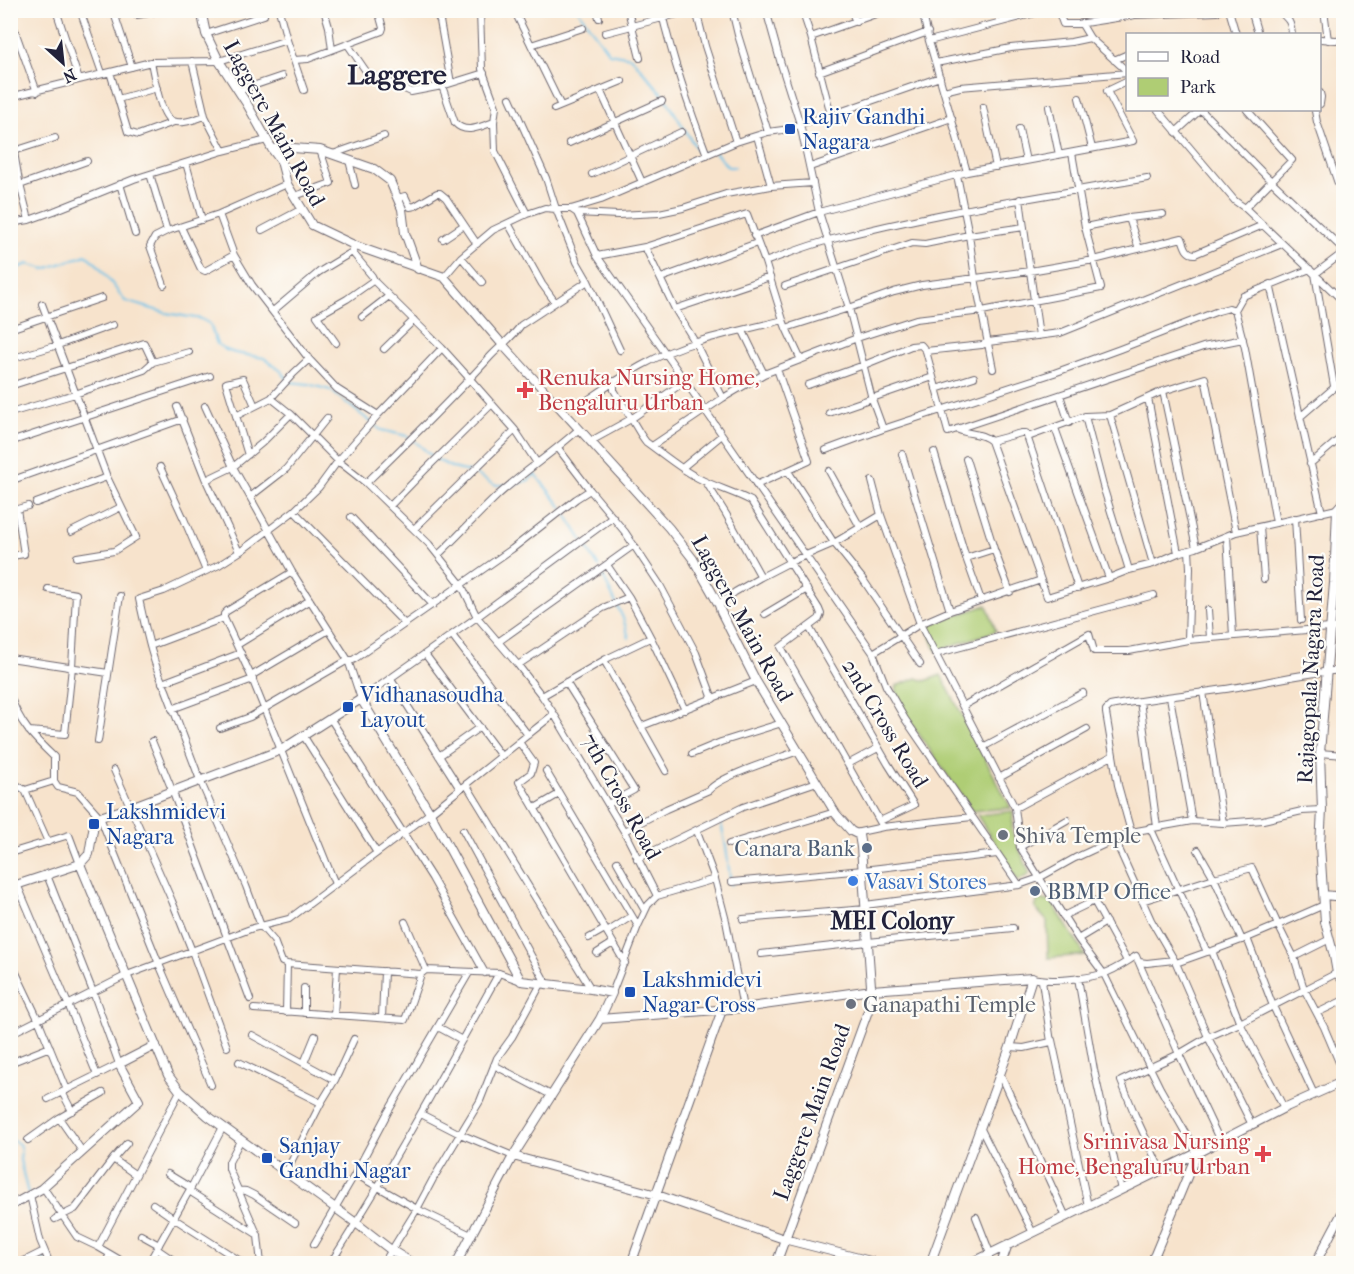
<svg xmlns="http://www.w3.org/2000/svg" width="1354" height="1274" font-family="'IM FELL French Canon',serif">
<rect width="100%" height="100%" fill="#fdfcf7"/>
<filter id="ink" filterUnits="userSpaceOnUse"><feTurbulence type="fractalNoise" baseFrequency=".0167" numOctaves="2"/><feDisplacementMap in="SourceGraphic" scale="12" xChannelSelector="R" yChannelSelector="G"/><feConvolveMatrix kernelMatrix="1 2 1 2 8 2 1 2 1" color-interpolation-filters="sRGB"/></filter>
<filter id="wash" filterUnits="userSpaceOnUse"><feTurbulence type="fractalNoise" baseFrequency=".008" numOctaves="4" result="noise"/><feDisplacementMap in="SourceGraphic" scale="24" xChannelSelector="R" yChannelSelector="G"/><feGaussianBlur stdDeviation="1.35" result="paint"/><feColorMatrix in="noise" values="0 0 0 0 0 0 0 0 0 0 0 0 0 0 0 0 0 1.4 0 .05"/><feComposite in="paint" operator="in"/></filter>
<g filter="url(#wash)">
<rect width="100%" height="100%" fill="#f7e3cc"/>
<path fill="#afcd74" stroke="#687858" stroke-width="1.5" d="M987,605l9,26 -60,20 -9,-26z
M941,675l70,133 -39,3 -72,-104 -4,-21 21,-8 8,3z
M1013,811l-1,21 18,42 -12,7 -41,-66z
M1038,899l14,3 33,53 -37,3 -1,-37 -12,-13z"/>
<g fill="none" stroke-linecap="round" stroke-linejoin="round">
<path stroke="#6ac1e8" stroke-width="2" d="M578,10l31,43 22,4 34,40 34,56 6,-1
M715,152l13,15h7
M10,271l18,-7 17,5 41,-14 12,10 27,36 41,12 35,6 9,5 7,20 9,6 9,3 29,5 17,13 9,11 18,2 22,6 51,40 26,6 10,7 17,15 19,10 16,4
M474,473l20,12h13
M513,485l16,-5 6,-6 25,31 39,62
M601,572l22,46 6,20
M721,823l5,24 5,38
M10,1139l9,5 2,6 -1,10 8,34
M43,1255l2,9"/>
</g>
</g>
<g filter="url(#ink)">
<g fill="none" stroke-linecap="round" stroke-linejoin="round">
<g stroke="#6d666e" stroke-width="8">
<path id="minor" d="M56,10l23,70
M80,10l22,63
M113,10l19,57
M279,10l8,30 17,50
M324,10l5,17 3,23
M434,10l6,11 11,62
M480,10v2l16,-2
M514,10l47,96
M597,10l2,8
M628,10l12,48
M661,10c12,50 28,98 46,145
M696,10l9,36 31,96
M732,10l6,25 30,97
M766,10l15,54 19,60 19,88 30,96 23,91 11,30
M802,10l9,27 20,78
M851,10l5,12
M922,10l7,31 38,131
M1058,10l5,14h15l57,-9 82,-3 3,-2
M1229,10l7,24
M1251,10l7,24
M1278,10c10,9 13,11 14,24
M1324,10l4,30
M480,12l2,57 14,38 -2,15 1,29 32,63
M137,15l29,-5
M10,17l27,75
M1081,23l9,15 38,34
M605,33l88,-23
M206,34l58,-19
M811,37l76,-27
M1320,39l16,1
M929,41l118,-31
M348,45l20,29 28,11 15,7 31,-6 42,-13
M531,45l52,-17
M294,60l14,-1 74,-28 1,-3 -5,-18
M1114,60l14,-6
M192,61l13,55 18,35
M151,62c3,13 9,55 21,59 10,4 23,-2 33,-5
M936,63l75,-15 60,-6 19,-4
M110,72l18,60 10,3 36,-13
M819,72l109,-40
M442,86l13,37c11,12 26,3 39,-1
M600,90l42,92
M238,91l44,-15
M944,91l16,-4 168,-14
M1320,93l1,4 -1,7
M10,97l141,-35 68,-1 68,-21
M1079,98l13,50
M118,99l39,-11
M983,107l13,60
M1049,107l10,48
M554,109l68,-28
M1158,110l77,91 10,7 99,94
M1201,110l65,66 78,74
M1316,110l-1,1 2,11 27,79
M10,129l9,52 10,39
M1019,129l7,32
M1176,132l24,-22
M757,136l14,50 42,-3
M569,143l93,-42
M14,151l41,-13
M333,154l51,-18
M349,160l6,25
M186,163l16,57
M810,167l142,-49
M150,174l17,57 52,-17
M592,174l89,-42
M957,175l12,60 6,43 18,91
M10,184l10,1 67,-24
M120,184l15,50
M287,184l-68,30 15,41 18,30 57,74 28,30 41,26
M295,196l36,-13 -11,-33
M398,198l7,-2 5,11 5,-1 22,-13h3l6,5 31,46
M1020,199l19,137
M1245,208l47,-48 -45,-50
M571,209l6,4 20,43 88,125 188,272 13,33 19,33 114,166
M577,213l41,2 41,-2 24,-5 43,-14 45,-8
M1129,218l10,31
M10,223l19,-3 25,-9 80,-32 89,-28 44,-11
M508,223l34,61 13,18
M181,227l20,42 4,2 29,-16
M1085,227l44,-9 34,-4
M262,230l40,-21
M754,236l65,-24 148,-40 166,-31 -26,-50 21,-10
M443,239l21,-14
M645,247l30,62 20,33 28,56
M352,252l20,24 3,6 67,66 28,31 45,51 22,33
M597,256l48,-9 102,-33 18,48 18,58
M461,257l21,25
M765,262c21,-8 42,-16 64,-22 105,-28 212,-43 318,-62
M444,277l17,-20 32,-27 34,-16 18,-6 11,1h15l30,-9 135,-58 32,-10 22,-3 10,-5 31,-9 109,-38
M661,278l96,-35
M588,281l32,69
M1270,284l52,229
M164,285l-14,-39 5,-9 12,-6
M785,286l127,-43 13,1 44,-9 55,-8
M42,304l65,173 29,60 -22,14 -37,6
M675,309l95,-32
M273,311l46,-39 33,-20 2,-3
M362,317l27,-21
M786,328l15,32
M10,329l92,-31
M743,331l21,43
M336,343l-19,-27 30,-17 27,-19
M442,348l-64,67 -40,46 -19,26 -25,24 -53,40 -22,14 -55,26 -25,8c7,31 13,63 27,91l34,90 46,106 15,40 13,15 8,21 5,2 134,10 5,-4 73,3 22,8
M384,349l30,-29
M926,351l56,-6 6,-3 72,-9 222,-89
M10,359l48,-14 55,-20
M153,362l36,-10
M614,381v9l27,45 5,7c17,12 33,26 52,36 17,9 36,14 53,23l68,108 2,5 -2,5 -38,28 102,180
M808,385l56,-20 47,-19 10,-1 5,6 22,81 255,-85 40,-8
M10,386l134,-43 9,19 -9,8 -69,24 -65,19
M1334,386l-19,-112 29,-22
M936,389l38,-12
M1163,391l33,157
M1060,395l9,28
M271,398l20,16
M1148,398l30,155
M589,399c33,-23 69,-46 108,-57 28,-9 57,-14 86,-22l3,8 63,-20 45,-16 28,-7 108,-14 64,-11 88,-22c3,8 4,16 13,16l68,-29
M205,406l28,61 17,30 42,75 56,88 13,39 116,-82 136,-100
M177,407l28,71 34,74
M829,413l104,-36
M1110,415l43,149
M236,416l35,-18 23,-25 15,-14
M1085,416l18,70 26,84
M1300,417l44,-38
M1055,428l54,150
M957,429c11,6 24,3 34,12l30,-8h5l52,155
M1028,437l57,-21 25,-1 53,-24 42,-13 31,154
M591,441l40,-22 54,-38
M991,441l56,156 62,-19 20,-8 24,-6 25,-11 18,-5 40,-16 101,-23
M10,442l200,-66
M652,446l71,-48 41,-24 93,-36 59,-19 66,-8 119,-23 -16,-61 -13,-74
M558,448l32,42 35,42 35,53 36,68 17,46
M826,450l57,-21 171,-56 66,-24 98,-38 11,-3 6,2
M934,452l32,106 15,42
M902,454l48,157
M248,455l-22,-72 17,-4 12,27
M966,459l28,90 16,43
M1310,464l34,-29
M160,467l24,52 22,52
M682,468l40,-33
M788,471l46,72 28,35 58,86
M829,471l31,56
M206,480l27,-13 29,-24 29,-29 47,47 28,22 63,61 32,40 16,33 41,48 24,31 12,18 71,119 32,63
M10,481l173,-62
M872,481l9,34
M706,482l20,32 35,63
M366,483c42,-41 84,-82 123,-125 10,-11 25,-22 32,-33l67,-44 -11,-19 -21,-53 -10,-31 -36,-80
M756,485l53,-24 -32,-92
M250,497l36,-28 41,-51
M36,503l71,-26
M390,506l35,-36 67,-66
M10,511l18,-5
M294,511l111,113
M351,517l82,88
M1295,518l6,102
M1276,523l-31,-175 -10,-38 8,-14 67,-27
M1260,527l4,52
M414,529l101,-99
M71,532l50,-25
M1227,536l6,100
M438,555c20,-19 39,-40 59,-59 26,-24 56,-43 82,-67
M966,558l28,-9
M607,565l22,32 23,43 33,70
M10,576l2,-20 12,-2 -7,-45
M719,605l16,-13 26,-15 29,-15 44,-19 47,-28 39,109 95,184 5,39 58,92 26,35 56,114 37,65
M1208,610l2,28
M765,614l42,-25
M224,618l27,58 84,208
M809,627l79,137 26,41 -34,16
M452,635l76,100
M1188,640l2,-72 -1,-18
M498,642l136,-97
M237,645l73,-45
M150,646l74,-28v-4l3,-3 65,-39
M873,653l47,-29 30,-13 91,-31
M425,654l76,102
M935,654l219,-59
M10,658l98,15
M604,660l62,111
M518,665l85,-57 26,-11
M251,676l78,-46
M390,678l70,111
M566,682l68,108 -26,14
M162,683l79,-30
M1203,692l20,131
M10,695c9,28 23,42 44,62v24l4,6 20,5 22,25 59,147 52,121
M542,696l64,-37 44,-21
M1170,697l22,124
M1140,701l17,126
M963,706l126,-72 5,17h35l59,-11 142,-12h14
M172,709l81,-30
M330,718l102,160 53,95
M642,726l114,-45
M220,728l30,-11 98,-57h5l159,-111 64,-50 14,-9
M29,731l36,3 7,-67 4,-73 -28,-5
M303,735l74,118
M98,741l22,-145
M152,741l20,49 78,209
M519,742l15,21 -3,10 -12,9 106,181
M983,747l100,-54
M1320,753l24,2
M692,754l29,-12 61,-19
M439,756l41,-29
M848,764l30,-16
M114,770l58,131 20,50 35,96
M10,771l5,13 10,6 23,52
M546,771l92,155
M999,778l88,-49
M466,784l125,205
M25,790l29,-9
M535,808l24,-14
M1015,808l97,-52
M1150,827l57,125 5,-1 28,72 44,85
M463,830l84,155
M624,831l42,-22 43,-19c13,-15 68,-31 89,-39
M697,831l18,48 11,42 17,87
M1131,832l-13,-47 -12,-72v-3l4,-4c43,-8 86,-12 128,-19 35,-6 70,-15 106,-17
M855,833l28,-6 89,-10
M1115,840l36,80 25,43 32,74 44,88
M729,844l106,-32
M1020,847l47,-27
M1198,850l16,28 28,62
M10,853l59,-18 11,29
M637,859l106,-52 74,-25
M617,862l28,49
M47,875l46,117 26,72 -71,35
M732,882l131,-12 134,-16
M17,884l51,120 29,71
M1142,901l72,-23 38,-10 26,57 -31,13 26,68 41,88
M865,905l154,-20 20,-7 36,-20 56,-26 61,-11 31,2 40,-3 39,-9 20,-1
M1324,905l-46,20 16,32 10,32 20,38 20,47
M1063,916l31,-15 33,60
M743,919l123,-10
M405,922l21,48
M607,932l25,-16
M589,938l16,-9
M1078,939l28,-17
M1212,951l32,-12
M597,953l16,-10
M761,954l107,-12 145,-14
M1294,957l36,-18
M10,960l28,59 29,71
M1139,962l8,1 27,-3
M1176,963l31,-11
M1032,978c17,4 53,1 70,-4 12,-3 24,-12 34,-18l43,98 41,87
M1078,978l16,92 27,120
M304,988v25
M612,993l26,-67 10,-21 9,-9 58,-17
M254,1009l151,11 16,-46
M286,1012l1,-48
M1317,1013l27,-13
M334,1015l3,-47
M382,1018l2,-47
M438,1027l24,13
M10,1034l117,-59 126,-47 36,-9 141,-106 124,-99
M252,1035l83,45
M1052,1040l36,166
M1010,1047l14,1 27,-6 -9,-61
M239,1062l82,41 14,-23 19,-41
M10,1063l40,-16
M304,1063l11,-27
M494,1065l57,30
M1000,1073l66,144
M62,1092l10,19
M421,1114l39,20 53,22
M59,1118l23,33
M980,1127l53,106
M241,1139l-12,23v7l29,67 3,28
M28,1140l31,-22 44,-25
M113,1159l23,16
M1161,1171l-26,-56 -14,-34 58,-27 29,-17 32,-14 97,-50
M286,1172l35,-69
M168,1174l23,14
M355,1174l62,35 54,26
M43,1187l34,50 21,10
M237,1190l9,1 8,4 41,28
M189,1191l69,44
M30,1195l10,45 10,24
M153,1204l20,14 72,46
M976,1217l14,36
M55,1219l20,-10 38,-50 14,-16
M141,1235l18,10
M314,1244l41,-70 33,-62 81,-139
M157,1249l22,15
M110,1254l17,10
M18,1264l26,-13
M105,1264l5,-10 -12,-7 82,-156
M148,1264l45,-80 30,-57
M330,1264c61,-95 115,-193 169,-291
M383,1264l34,-55 16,-30 47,-78 17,-43 15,-21 29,-53"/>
</g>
<g stroke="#6d666e" stroke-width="10">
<path id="tertiary" d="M201,10l5,24 13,27 28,43 25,45 9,12 6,23 25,41 44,21 88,31 58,67 167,184 24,31 26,46 2,7 35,69 80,133 15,17 8,4 2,12 11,153 -96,264
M272,149l21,-1 27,2 54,19 16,12 12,28 3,24 13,36
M1344,501l-7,8 -3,74 -14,170 2,57 -2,35 5,77 9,34 3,17 7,9
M80,864l88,211 12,16 28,25 148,107 35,27 23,14
M10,887l70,-23 9,-10 5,-30 6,-7 31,-10 150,-57 80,-51 69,114 91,168 70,8 21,4 -12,26 -87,137 -57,108
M1324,895l20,2
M600,1019l143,-11 129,-18 160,-12 -22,69 -80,217
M513,1156l144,39 127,44 98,25
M10,1206l31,-17 98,-88 -20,-37 37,-19
M1154,1256l14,8
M631,1264l91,-254
M969,1264l228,-111 87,-45 60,-27
M1001,1264l7,-20
M1151,1264l46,-111
M1315,1264l29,-55"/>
</g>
<use href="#minor" stroke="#fff" stroke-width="6"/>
<use href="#tertiary" stroke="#fff" stroke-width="8"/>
</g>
</g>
<g fill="#1a4fb4" stroke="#fdfcf7" stroke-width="2">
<rect x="784" y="123" width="12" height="12" rx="3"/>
<rect x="342" y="701" width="12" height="12" rx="3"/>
<rect x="88" y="818" width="12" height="12" rx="3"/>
<rect x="624" y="986" width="12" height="12" rx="3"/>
<rect x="261" y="1152" width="12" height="12" rx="3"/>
</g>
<g fill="#e0444e" stroke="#fdfcf7" stroke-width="2">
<path d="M522 381h6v6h6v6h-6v6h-6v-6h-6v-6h6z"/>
<path d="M1260 1145h6v6h6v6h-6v6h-6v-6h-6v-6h6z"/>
</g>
<g fill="#6b7280" stroke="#fdfcf7" stroke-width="2">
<circle cx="1003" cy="835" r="6"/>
<circle cx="851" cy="1004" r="6"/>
</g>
<g fill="#5c6f8a" stroke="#fdfcf7" stroke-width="2">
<circle cx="867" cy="848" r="6"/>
<circle cx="1035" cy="891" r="6"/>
</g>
<circle fill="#3f7fe0" stroke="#fdfcf7" stroke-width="2" cx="853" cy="881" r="6"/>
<g text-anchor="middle" stroke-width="4.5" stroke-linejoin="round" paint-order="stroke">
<g font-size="22" fill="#164399" stroke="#fdfcf7" text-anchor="start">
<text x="802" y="124">Rajiv Gandhi<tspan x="802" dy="25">Nagara</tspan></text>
<text x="360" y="702">Vidhanasoudha<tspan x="360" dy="25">Layout</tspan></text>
<text x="106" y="819">Lakshmidevi<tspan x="106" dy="25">Nagara</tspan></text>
<text x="642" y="987">Lakshmidevi<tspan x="642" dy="25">Nagar Cross</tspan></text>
<text x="279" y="1153">Sanjay<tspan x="279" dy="25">Gandhi Nagar</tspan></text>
</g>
<g font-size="22" fill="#22223b" stroke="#fdfcf7">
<text transform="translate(275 123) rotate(61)" y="8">Laggere Main Road</text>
<text transform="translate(743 618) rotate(61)" y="8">Laggere Main Road</text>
<text transform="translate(1310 669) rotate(-87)" y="8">Rajagopala Nagara Road</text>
<text transform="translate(886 723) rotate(59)" y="8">2nd Cross Road</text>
<text transform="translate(622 796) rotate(61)" y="8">7th Cross Road</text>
<text transform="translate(811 1112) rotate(-70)" y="8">Laggere Main Road</text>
</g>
<g font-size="22" fill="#be3a42" stroke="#fdfcf7" text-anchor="start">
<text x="538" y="385">Renuka Nursing Home,<tspan x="538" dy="25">Bengaluru Urban</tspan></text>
<text x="1250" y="1149" text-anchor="end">Srinivasa Nursing<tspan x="1250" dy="25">Home, Bengaluru Urban</tspan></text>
</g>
<g font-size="22" fill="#5b616d" stroke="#fdfcf7" text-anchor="start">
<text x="1015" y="843">Shiva Temple</text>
<text x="863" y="1012">Ganapathi Temple</text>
</g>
<g font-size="22" fill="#4e5e75" stroke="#fdfcf7" text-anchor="end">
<text x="855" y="856">Canara Bank</text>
<text x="1047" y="899" text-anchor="start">BBMP Office</text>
</g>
<g font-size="22" fill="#366cbe" stroke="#fdfcf7" text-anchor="start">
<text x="865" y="889">Vasavi Stores</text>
</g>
<g font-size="24" font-weight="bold" fill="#22223b" stroke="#fdfcf7">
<text x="892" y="929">MEI Colony</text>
</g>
<g font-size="28" font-weight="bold" fill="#22223b" stroke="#fdfcf7">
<text x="397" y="84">Laggere</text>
</g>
</g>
<rect width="1354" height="1274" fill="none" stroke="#fdfcf7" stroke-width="36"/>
<rect x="1126" y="33" width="195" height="78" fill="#fdfcf7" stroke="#a5a5ac" stroke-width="1.5"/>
<rect x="1138" y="52" width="30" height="9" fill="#ffffff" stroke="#a5a5ac" stroke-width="1.5"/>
<text x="1180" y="63" font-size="18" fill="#22223b">Road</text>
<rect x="1138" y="78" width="30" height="18" fill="#afcd74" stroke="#a5a5ac" stroke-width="1.5"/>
<text x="1180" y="93" font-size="18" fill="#22223b">Park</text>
<g transform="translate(63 63) rotate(153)" stroke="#fdfcf7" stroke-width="4.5" paint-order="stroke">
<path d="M0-4.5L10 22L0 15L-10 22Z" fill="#22223b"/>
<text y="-9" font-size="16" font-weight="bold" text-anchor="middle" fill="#22223b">N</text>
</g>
</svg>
